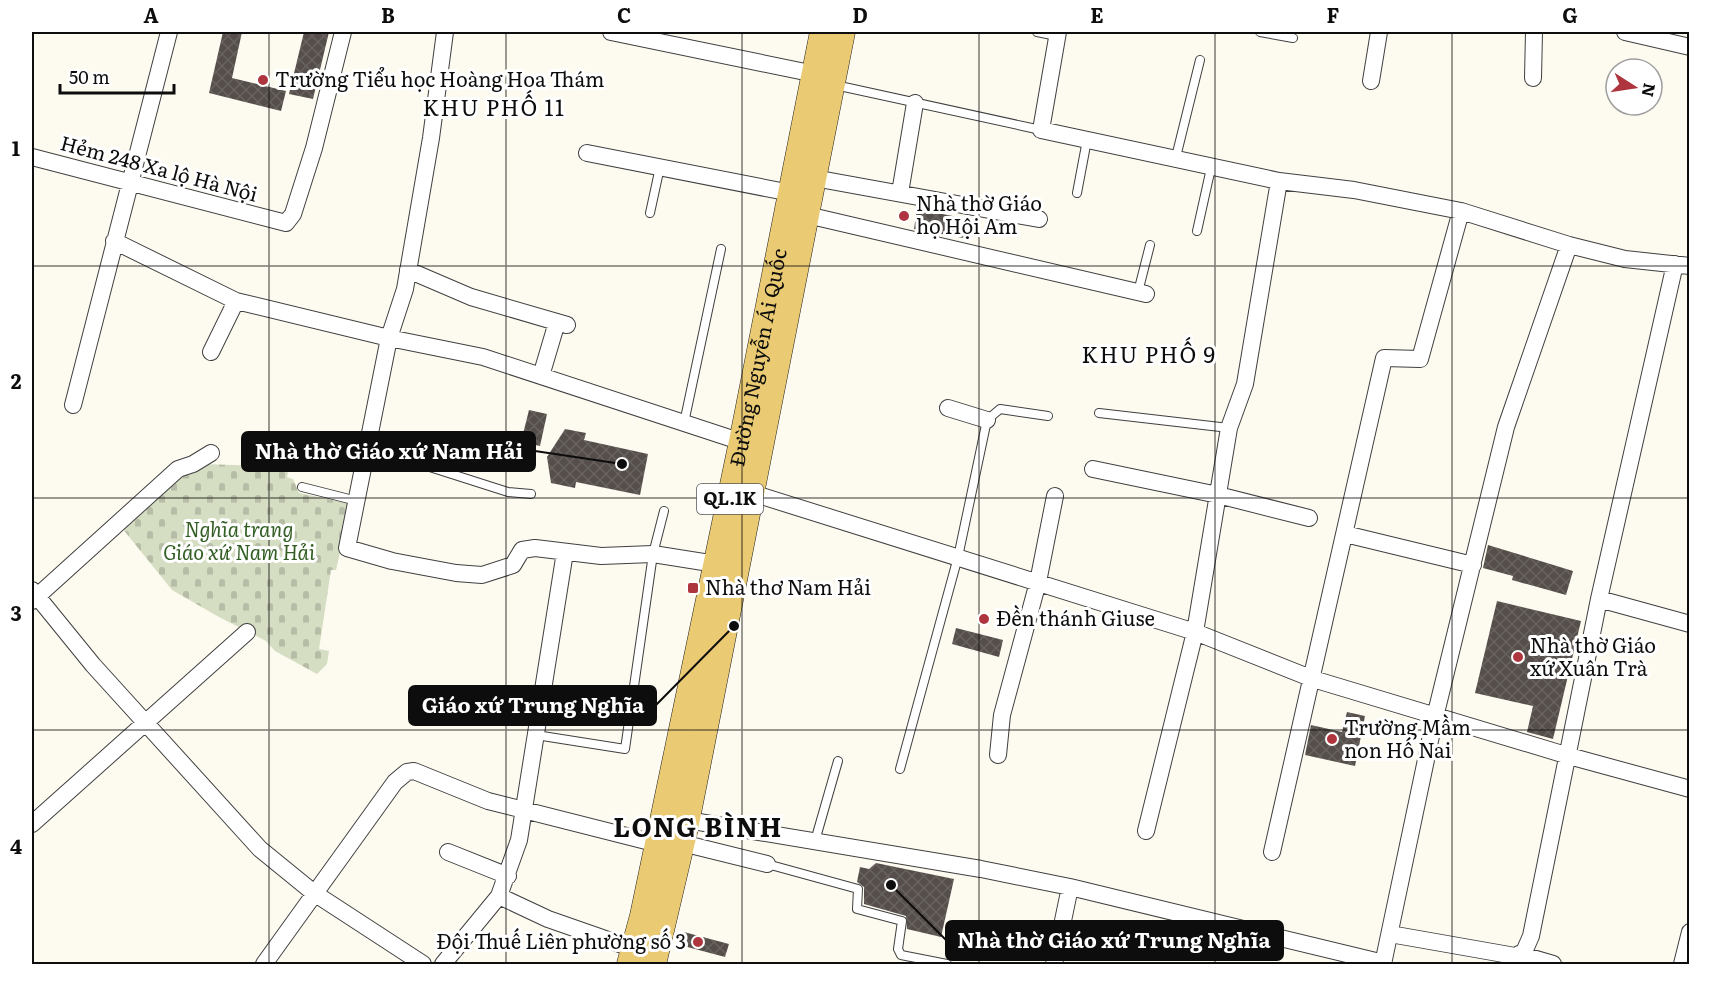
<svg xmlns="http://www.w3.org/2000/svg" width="1721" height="996" font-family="Literata,serif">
<defs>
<pattern id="cemetery-stones" width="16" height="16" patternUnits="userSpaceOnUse" patternTransform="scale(1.5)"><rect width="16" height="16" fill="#d5ddc2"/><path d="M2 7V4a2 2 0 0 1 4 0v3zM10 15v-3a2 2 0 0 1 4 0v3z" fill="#b6bca6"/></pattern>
<pattern id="building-cross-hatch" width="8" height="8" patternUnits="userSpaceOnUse" patternTransform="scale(1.5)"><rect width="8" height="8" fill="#554e4b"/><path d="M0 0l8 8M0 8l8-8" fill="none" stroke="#686360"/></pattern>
</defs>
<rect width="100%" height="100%" fill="#fdfaef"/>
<path fill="url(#cemetery-stones)" d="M203,464l86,3 -2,10 6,2 6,14 52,11 -15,66h-5l-12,79 10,2 -2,13 -10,10 -42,-23 -9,-10 -47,-24 -47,-27 -50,-62 58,-54z"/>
<path fill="url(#building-cross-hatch)" d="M223,32h19l-10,46 54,13 -5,20 -72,-18z
M304,32h25l-16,67 -24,-5z
M917,209l56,11 -4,19 -55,-10z
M529,410l18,4 -7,32 -19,-4z
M565,429l21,4 -2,7 64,14 -8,41 -64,-13 -1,6 -24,-5 -4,-26z
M1488,545l85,26 -7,24 -54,-15 1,-4 -30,-8z
M1497,601l84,20 -28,118 -26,-7 6,-26 -58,-13z
M956,628l47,12 -4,17 -47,-13z
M1347,712l18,4 -10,50 -50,-11 6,-30 31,7z
M876,863l78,16 -13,58 -34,-8 -1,-13 -42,-12v-17l-7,-5 3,-15 9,2z
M684,932l45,12 -4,13 -45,-12z"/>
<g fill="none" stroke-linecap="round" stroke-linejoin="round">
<g stroke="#404040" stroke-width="10">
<path id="service" d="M1037,32l20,4
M1260,32l33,6
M835,85l206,45
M1175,161l25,-101
M1077,193l10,-53
M650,213l10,-46
M1197,231l14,-63
M1138,292l12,-47
M1099,413l130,15
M684,423l37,-174
M367,447l141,45 23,2
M302,487l55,14
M536,735l89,14 28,-195 11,-43
M900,769l58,-212 29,-137 13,-11 48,7
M815,841l23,-80
M767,864l91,25 -1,20 45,12 -4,28 3,6 46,9"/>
</g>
<g stroke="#404040" stroke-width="18">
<path id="minor" d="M445,32l-14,106 -26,151 -16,49 -42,210 45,13 64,12 26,2 31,-10 9,-15 13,-2 66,8 52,-2 63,10
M611,32l204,42
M1058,32l-17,98 238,51 75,9 107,21 108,34 56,14 65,7
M1625,32l65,15
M1533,78l1,-46
M1371,81l8,-49
M587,153l204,40
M32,157l254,66 7,-9 21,-66 29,-116
M814,178l225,41
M900,193l15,-90
M807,215l339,79
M114,241l122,60 153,37 94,19 259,85
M408,270l63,27 96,28
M211,352l25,-51
M541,376l16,-54
M73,405l96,-373
M948,408l39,12
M1093,469l125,26 91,23
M752,493l443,139 118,47 256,77 121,33
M1345,534l128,31
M32,590l61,75 167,184 54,44 109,71
M1599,599l91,25
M32,601l146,-132 15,-5 18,-11
M998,755l4,-40 36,-133 17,-86
M687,820l294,49 89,18 314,76
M32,824l215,-192
M1146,831l49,-199 34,-204 16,-44 34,-203
M682,843l85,21
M448,852l60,24
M1272,852l112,-494 36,1 41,-148
M499,896l49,23 86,30
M1390,934l125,22 9,-4 7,-16 68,-337 76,-335
M1519,954l34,10
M264,964l131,-182 12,-10 7,-1 74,30 170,43
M443,964l56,-68 20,-56 46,-288
M1054,964l16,-77
M1383,964l52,-247 71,-290 63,-182
M1682,964l8,-32"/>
</g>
<g stroke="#1e1e1e" stroke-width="27">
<g id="primary">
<path id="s1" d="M630,964l13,-48 99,-474 81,-410"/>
<path d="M653,964l32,-136 157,-796"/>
</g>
</g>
<use href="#service" stroke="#fff" stroke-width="8"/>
<use href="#minor" stroke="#fff" stroke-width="16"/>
<use href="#primary" stroke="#eaca72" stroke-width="26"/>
</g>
<path fill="none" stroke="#0d0d0d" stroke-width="1.5" stroke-opacity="0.55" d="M269,32v932M506,32v932M742,32v932M979,32v932M1215,32v932M1452,32v932M32,266h1658M32,498h1658M32,730h1658"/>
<g fill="#ae343d" stroke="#fff" stroke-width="2">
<circle cx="263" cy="80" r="6"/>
<circle cx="904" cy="216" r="6"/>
<rect x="687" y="582" width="12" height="12" rx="3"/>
<circle cx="984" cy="619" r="6"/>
<circle cx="1518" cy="657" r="6"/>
<circle cx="1332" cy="739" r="6"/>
<circle cx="698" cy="942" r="6"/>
</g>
<g text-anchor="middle" stroke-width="6" stroke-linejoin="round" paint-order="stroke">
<rect fill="#fff" stroke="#565656" stroke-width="1.5" x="697" y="484" width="66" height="30" rx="4.5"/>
<g font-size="18" font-weight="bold" fill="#0d0d0d">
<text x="730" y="505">QL.1K</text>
</g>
<g font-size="20" fill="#0d0d0d" stroke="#fff" text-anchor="start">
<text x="275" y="87">Trường Tiểu học Hoàng Hoa Thám</text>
<text x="916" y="211">Nhà thờ Giáo<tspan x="916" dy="23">họ Hội Am</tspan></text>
<text x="705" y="595">Nhà thơ Nam Hải</text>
<text x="996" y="626">Đền thánh Giuse</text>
<text x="1530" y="653">Nhà thờ Giáo<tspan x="1530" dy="23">xứ Xuân Trà</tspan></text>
<text x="1344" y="735">Trường Mầm<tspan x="1344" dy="23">non Hố Nai</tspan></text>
<text x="686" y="949" text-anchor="end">Đội Thuế Liên phường số 3</text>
</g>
<g font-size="20" fill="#0d0d0d" stroke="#fff">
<text transform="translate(159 169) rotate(15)" y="7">Hẻm 248 Xa lộ Hà Nội</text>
<text dy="7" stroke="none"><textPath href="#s1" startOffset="620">Đường Nguyễn Ái Quốc</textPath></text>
</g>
<g font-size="20" font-style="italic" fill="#325e24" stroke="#fff">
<text x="239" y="537">Nghĩa trang<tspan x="239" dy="23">Giáo xứ Nam Hải</tspan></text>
</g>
<g font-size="22" letter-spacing="1.5" fill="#0d0d0d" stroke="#fff">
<text x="494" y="116">KHU PHỐ 11</text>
<text x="1149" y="363">KHU PHỐ 9</text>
</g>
<g font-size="26" font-weight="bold" letter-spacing="1.5" fill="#0d0d0d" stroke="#fff">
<text x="698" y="837">LONG BÌNH</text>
</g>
</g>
<path fill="none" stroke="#0d0d0d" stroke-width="2" d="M622 464L535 451M734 626L656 705M891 885L946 940"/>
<g fill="#0d0d0d" stroke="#fff" stroke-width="2">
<circle cx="622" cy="464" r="6"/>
<circle cx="734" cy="626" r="6"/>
<circle cx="891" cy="885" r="6"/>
</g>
<g fill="#0d0d0d" stroke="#0d0d0d" stroke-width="2">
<rect x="242" y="432" width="293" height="39" rx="6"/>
<rect x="409" y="686" width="247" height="39" rx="6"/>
<rect x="946" y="921" width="337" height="39" rx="6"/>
</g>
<g font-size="21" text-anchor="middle" font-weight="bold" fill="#fff">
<text x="389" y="459">Nhà thờ Giáo xứ Nam Hải</text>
<text x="533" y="713">Giáo xứ Trung Nghĩa</text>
<text x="1114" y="948">Nhà thờ Giáo xứ Trung Nghĩa</text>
</g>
<rect width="1721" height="996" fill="none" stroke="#ffffff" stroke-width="66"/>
<g transform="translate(1634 87) rotate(102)"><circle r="28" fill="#ffffff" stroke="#9e9e9e" stroke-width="1.5"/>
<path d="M0-4.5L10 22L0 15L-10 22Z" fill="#ae343d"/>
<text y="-9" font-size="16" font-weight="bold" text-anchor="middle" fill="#0d0d0d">N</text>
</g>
<path d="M60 84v9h114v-9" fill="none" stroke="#0d0d0d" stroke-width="3"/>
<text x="69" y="84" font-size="18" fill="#0d0d0d" stroke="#ffffff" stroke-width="4.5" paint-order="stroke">50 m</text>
<rect x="33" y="33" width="1655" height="930" fill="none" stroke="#0d0d0d" stroke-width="2"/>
<g font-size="20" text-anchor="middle" font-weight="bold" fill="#0d0d0d">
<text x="151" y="23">A</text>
<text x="388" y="23">B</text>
<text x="624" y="23">C</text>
<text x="860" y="23">D</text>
<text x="1097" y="23">E</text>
<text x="1333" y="23">F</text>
<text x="1570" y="23">G</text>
<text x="16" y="156">1</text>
<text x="16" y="389">2</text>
<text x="16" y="621">3</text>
<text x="16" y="854">4</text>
</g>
</svg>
